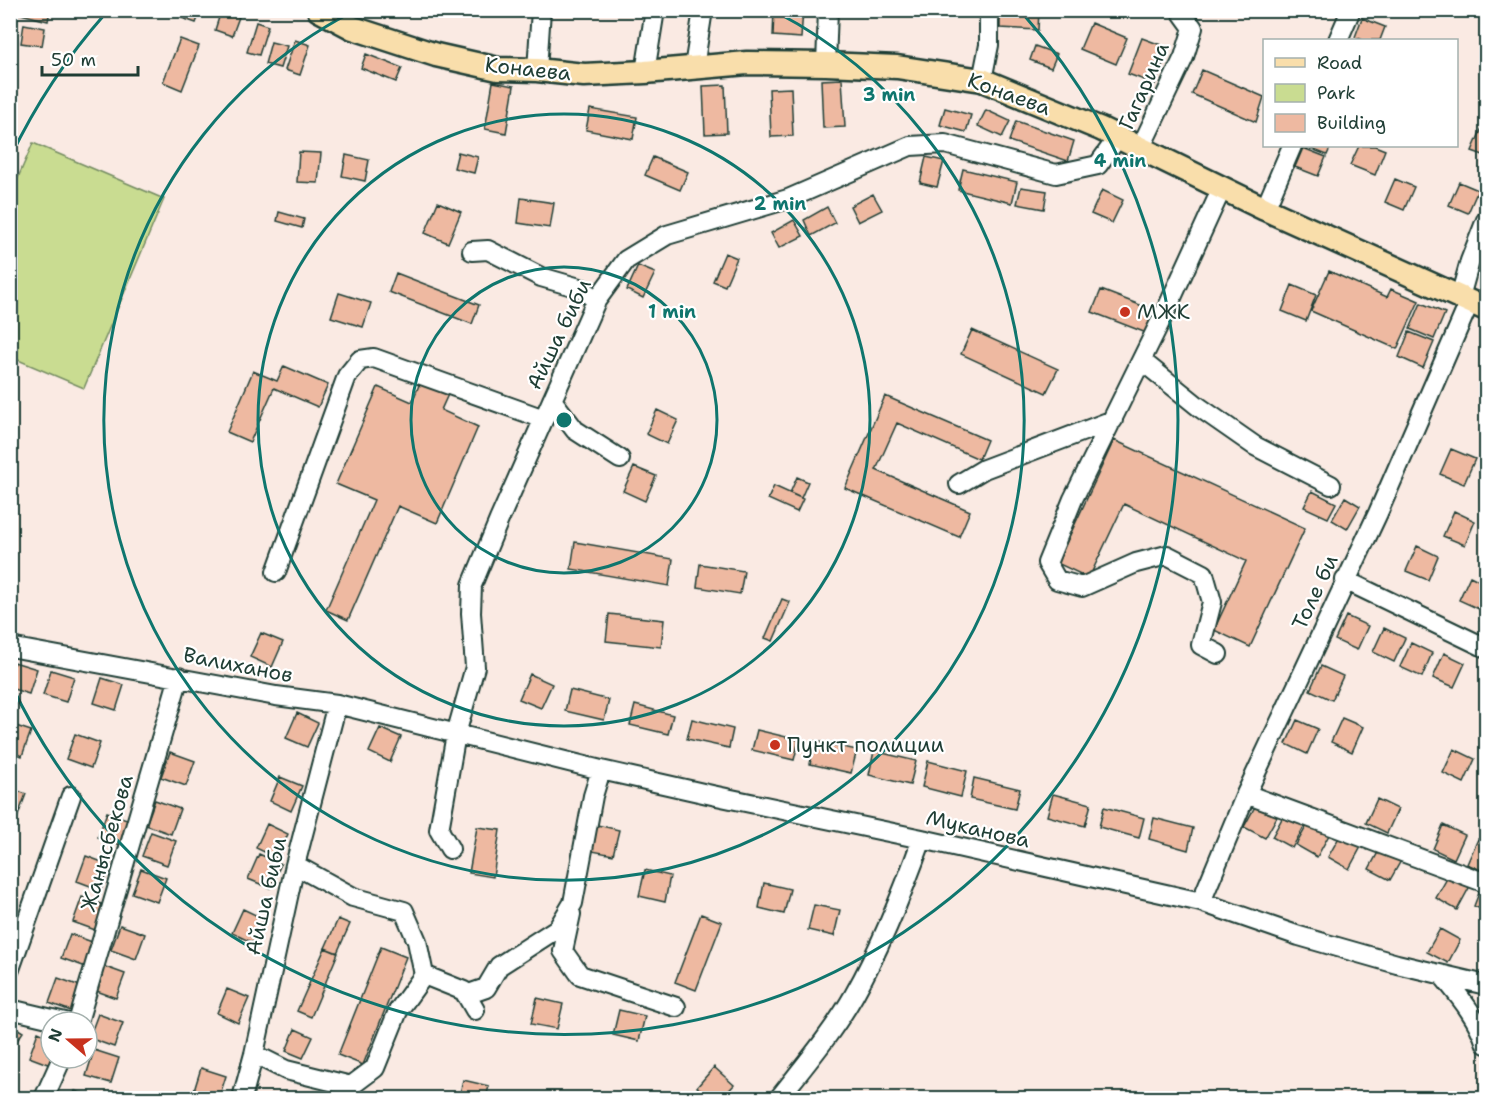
<svg xmlns="http://www.w3.org/2000/svg" width="1497" height="1109" font-family="'Shantell Sans',sans-serif">
<rect width="100%" height="100%" fill="#faeae3"/>
<filter id="ink" filterUnits="userSpaceOnUse"><feTurbulence type="fractalNoise" baseFrequency=".0167" numOctaves="2"/><feDisplacementMap in="SourceGraphic" scale="12" xChannelSelector="R" yChannelSelector="G"/><feConvolveMatrix kernelMatrix="1 2 1 2 8 2 1 2 1" color-interpolation-filters="sRGB"/></filter>
<g filter="url(#ink)">
<path fill="#c9dc91" stroke="#748c62" stroke-width="1.5" d="M33,143l131,56 -80,189 -73,-31v-163z"/>
<path fill="#eeb9a1" stroke="#1f3d34" stroke-width="1.5" d="M18,10h32l-2,11 -31,-8z
M184,10h17l-5,13 -14,-5z
M774,10h29l-2,28 -28,-2z
M929,10h39v6l-39,-1z
M1000,10h39l-1,20 -38,-2z
M221,11l18,6 -7,19 -17,-6z
M1362,18l23,9 -5,13h-17l-8,-3z
M256,22l12,4 -9,29 -12,-3z
M1091,23l36,15 -11,26 -36,-15z
M24,24l21,4 -3,18 -21,-3z
M1142,38l27,10 -14,36 -27,-10z
M180,39l19,7 -17,44 -19,-8z
M295,40l15,5 -10,30 -15,-5z
M271,42l16,4 -7,22 -15,-4z
M1035,46l22,8 -6,14 -21,-8z
M366,54l36,14 -6,14 -35,-14z
M1202,70l62,27 -8,25 -64,-28z
M842,79l3,48 -22,1 -2,-48z
M493,82l21,4 -8,47 -21,-4z
M725,85l2,48 -22,1 -2,-48z
M791,88l2,48 -22,1 -2,-48z
M945,108l26,7 -5,17 -26,-7z
M590,109l47,8 -4,22 -47,-9z
M986,110l24,11 -8,16 -24,-11z
M1016,121l58,20 -6,20 -59,-20z
M1482,128l4,2v26l-14,-5z
M1304,146h27l-4,9z
M1359,146h16l10,4 -10,25 -25,-10z
M1303,148l23,9 -8,19 -23,-9z
M299,152l22,1 -3,30 -21,-1z
M458,152l20,5 -4,16 -20,-5z
M346,155l23,5 -4,21 -23,-5z
M653,157l35,15 -8,18 -35,-15z
M926,157l18,4 -7,26 -17,-4z
M963,169l54,13 -5,21 -54,-13z
M1395,179l19,8 -10,23 -19,-8z
M1459,182l19,8 -10,23 -19,-8z
M1021,187l26,4 -3,18 -27,-5z
M1102,190l21,10 -11,23 -21,-9z
M873,194l9,16 -24,12 -8,-16z
M521,198l33,5 -4,25 -32,-5z
M438,202l23,10 -13,31 -23,-10z
M827,207l8,16 -24,13 -7,-16z
M279,212l25,7 -2,9 -25,-7z
M794,220l9,16 -24,12 -8,-15z
M725,253l12,5 -12,28 -12,-5z
M638,266l17,7 -12,25 -16,-8z
M1329,271l58,26 4,-8 28,12 -22,48 -86,-38z
M396,273l83,32 -7,19 -83,-32z
M1292,285l24,10 -10,26 -24,-10z
M1101,290l57,22 -9,22 -57,-22z
M339,293l32,10 -8,24 -32,-10z
M1421,303l24,10 -11,26 -24,-10z
M972,330l86,39 -12,24 -85,-39z
M1409,332l25,10 -11,26 -24,-11z
M284,366l44,19 -10,22 -44,-19 -24,54 -23,-10 26,-61 24,10z
M422,378l28,12 -9,20 37,17 -41,96 -39,-17 -50,114 -22,-10 48,-110 -38,-16 42,-97 34,15z
M885,396l102,44 -8,19 -82,-36 -21,47 94,41 -11,26 -114,-49z
M657,410l21,10 -11,24 -21,-10z
M1114,440l191,88 -55,119 -36,-17 32,-69 -122,-57 -35,74 -32,-15z
M1451,449l24,10 -11,25 -24,-10z
M634,467l22,9 -11,25 -22,-10z
M797,477l11,5 -7,16 -11,-5z
M774,486l29,13 -6,13 -29,-13z
M1312,491l24,12 -8,15 -24,-11z
M1345,497l15,9 -13,23 -15,-9z
M1454,511l21,10 -10,24 -22,-9z
M575,542l98,17 -4,27 -98,-17z
M1417,546l21,10 -10,24 -22,-9z
M700,564l44,7 -4,23 -43,-7z
M1470,576l16,8v13l-5,13 -22,-10z
M782,599l8,3 -17,39 -8,-3z
M609,614l55,6 -3,27 -55,-6z
M1346,616l22,10 -11,24 -22,-10z
M1384,628l21,10 -11,24 -21,-10z
M261,633l22,9 -11,25 -22,-10z
M1411,643l21,10 -10,24 -22,-10z
M1444,653l21,10 -11,24 -21,-9z
M14,662l23,7 -8,25 -19,-6v-14z
M1321,666l22,10 -11,24 -22,-10z
M51,670l23,7 -8,25 -23,-7z
M530,674l22,10 -11,24 -22,-9z
M102,678l22,7 -8,25 -22,-7z
M570,690l39,10 -5,20 -39,-9z
M635,705l38,10 -5,19 -38,-9z
M297,713l21,10 -11,24 -21,-9z
M1342,718l21,9 -11,25 -21,-10z
M692,719l41,10 -4,19 -42,-9z
M1297,720l21,9 -11,25 -21,-10z
M10,724l21,7 -9,25 -12,-5z
M380,728l21,9 -11,25 -21,-10z
M757,730l42,10 -5,20 -42,-10z
M75,734l25,9 -9,25 -25,-9z
M815,741l42,9 -6,23 -41,-9z
M1454,749l21,10 -11,24 -21,-10z
M874,751l42,10 -6,24 -41,-10z
M170,752l25,9 -9,25 -25,-9z
M928,761l39,10 -6,26 -39,-10z
M280,777l22,9 -11,25 -21,-10z
M974,778l46,11 -5,20 -45,-10z
M10,788l16,6 -9,24 -7,-2z
M1053,794l38,10 -6,22 -38,-10z
M1377,799l21,10 -11,24 -21,-10z
M155,800l25,9 -9,25 -25,-9z
M1257,803l21,12 -13,23 -21,-11z
M1104,807l40,11 -5,20 -40,-11z
M107,812l25,9 -9,25 -25,-9z
M1285,813l20,12 -13,23 -20,-11z
M1154,818l39,10 -5,22 -39,-11z
M1309,822l21,11 -13,24 -21,-12z
M267,824l21,10 -11,24 -21,-10z
M593,824l26,6 -6,25 -26,-5z
M1443,825l22,10 -11,24 -21,-10z
M477,827l23,3 -7,47 -24,-4z
M151,832l25,9 -9,24 -25,-9z
M1341,834l21,11 -13,24 -21,-12z
M1478,839l8,4v29l-19,-8z
M1382,845l21,12 -13,23 -21,-11z
M259,854l22,10 -11,24 -22,-9z
M86,856l24,9 -9,25 -24,-9z
M141,869l25,9 -9,24 -25,-9z
M645,870l25,6 -5,26 -26,-6z
M1449,875l21,11 -13,24 -21,-12z
M764,883l26,6 -6,25 -25,-6z
M1479,893l7,2v16l-12,-5z
M82,897l25,9 -9,25 -25,-9z
M814,905l26,5 -6,26 -26,-6z
M243,909l21,10 -11,24 -21,-10z
M701,914l21,8 -26,68 -21,-8z
M338,919l12,5 -13,29 -12,-5z
M120,925l25,9 -9,25 -25,-9z
M1440,929l20,11 -12,23 -21,-11z
M70,934l25,9 -9,24 -25,-9z
M381,947l25,10 -43,108 -25,-10z
M325,948l13,5 -27,64 -14,-6z
M100,965l25,9 -9,24 -25,-9z
M58,978l25,9 -9,25 -25,-9z
M227,989l22,9 -11,25 -21,-10z
M537,998l26,6 -6,25 -26,-5z
M619,1010l26,6 -6,25 -26,-6z
M98,1014l25,9 -9,24 -25,-9z
M10,1024l13,8 -13,19z
M295,1029l18,8 -10,21 -17,-7z
M38,1032l13,6v20h5l-3,8 -24,-9z
M94,1050l25,8 -8,25 -25,-7z
M714,1067l20,18 -12,13h-11l-14,-11z
M201,1068l25,8 -7,22h-11l-15,-4z
M463,1080l26,6 -3,12h-27z
M75,1091l23,7h-26z"/>
<g fill="none" stroke-linecap="round" stroke-linejoin="round">
<g stroke="#1f3d34" stroke-width="22">
<path id="minor" d="M1338,40l13,-30
M826,64l2,-54
M694,67l9,-57
M537,70l4,-60
M645,72l10,-62
M982,80l7,-35v-35
M1140,149l44,-92 9,-29 -13,-18
M1265,209l27,-63
M472,251l16,-1 53,27 42,12 13,12
M1460,297l10,-36 16,-41
M1142,361l57,46 56,39 76,39
M552,400l23,30 45,29
M959,484l25,-15 129,-49
M276,572l71,-196 13,-16 14,-2 170,61
M1345,580l141,68
M10,647l266,49 61,8 264,66 111,25 210,44 279,63 98,34 98,28 89,21
M1218,654l-17,-9 11,-43 -8,-28 -37,-19 -31,8 -54,24 -25,-7 -10,-17 26,-64 96,-195 53,-116
M1246,794l240,89
M450,849l-11,-19 17,-96 19,-67 -4,-54 1,-28 27,-65 97,-219 30,-41 41,-25 121,-36 122,-53 35,-2 111,30 42,-9 20,-28
M295,865l58,32 51,14 13,30 7,34
M1201,902l45,-108 132,-281 92,-212
M571,914l-8,37 17,24 96,32
M10,969l61,-173
M1442,975c17,21 36,43 44,69
M466,995l20,-7 13,-22 59,-38 15,-25 20,-107 8,-26
M10,1009l55,13
M78,1022l101,-345
M254,1054l32,16 65,16 24,-18 23,-57 26,-36 40,16 11,19
M44,1098l18,-40
M242,1098l12,-44 41,-189 42,-161
M779,1098c26,-33 54,-66 75,-103 28,-50 49,-103 68,-156"/>
</g>
<g stroke="#1f3d34" stroke-width="27">
<path id="major" d="M319,10l34,18 83,27 62,14 39,1 47,5 61,-3 102,-9 79,1 71,3 85,13 119,49 164,80 221,100"/>
</g>
<use href="#minor" stroke="#fff" stroke-width="18"/>
<use href="#major" stroke="#f9deab" stroke-width="22"/>
</g>
</g>
<g fill="none" stroke="#0f766e" stroke-width="3">
<circle cx="564" cy="420" r="153"/>
<circle cx="564" cy="420" r="306"/>
<path d="M776 12A460 460 0 1 1 352 12"/>
<path d="M11 156A613 613 0 0 1 105 14M1023 14A613 613 0 1 1 11 684"/>
</g>
<g fill="#c8321e" stroke="#fff" stroke-width="2">
<circle cx="1125" cy="312" r="6"/>
<circle cx="775" cy="745" r="6"/>
</g>
<g text-anchor="middle" stroke-width="4.5" stroke-linejoin="round" paint-order="stroke">
<g font-size="21" fill="#1f3d34" stroke="#fff">
<text transform="translate(528 69) rotate(6)" y="7">Конаева</text>
<text transform="translate(1144 86) rotate(-66)" y="7">Гагарина</text>
<text transform="translate(1009 94) rotate(20)" y="7">Конаева</text>
<text transform="translate(559 334) rotate(-64)" y="7">Айша биби</text>
<text transform="translate(1315 592) rotate(-65)" y="7">Толе би</text>
<text transform="translate(238 665) rotate(11)" y="7">Валиханов</text>
<text transform="translate(978 829) rotate(13)" y="7">Муканова</text>
<text transform="translate(107 843) rotate(-74)" y="7">Жанысбекова</text>
<text transform="translate(266 896) rotate(-77)" y="7">Айша биби</text>
</g>
<g font-size="21" fill="#1f3d34" stroke="#fff" text-anchor="start">
<text x="1137" y="319">МЖК</text>
<text x="787" y="752">Пункт полиции</text>
</g>
</g>
<circle cx="564" cy="420" r="9" fill="#0f766e" stroke="#fff" stroke-width="3"/>
<g font-size="18" text-anchor="middle" font-weight="bold" fill="#0f766e" stroke="#fff" stroke-width="4.5" stroke-linejoin="round" paint-order="stroke">
<text x="889" y="101">3 min</text>
<text x="1120" y="167">4 min</text>
<text x="780" y="210">2 min</text>
<text x="672" y="318">1 min</text>
</g>
<rect width="1497" height="1109" fill="none" stroke="#fff" stroke-width="36"/>
<rect x="18" y="18" width="1461" height="1073" fill="none" stroke="#1f3d34" stroke-width="2" filter="url(#ink)"/>
<rect x="1263" y="39" width="195" height="108" fill="#ffffff" stroke="#a5b1ae" stroke-width="1.5"/>
<rect x="1275" y="58" width="30" height="9" fill="#f9deab" stroke="#a5b1ae" stroke-width="1.5"/>
<text x="1317" y="69" font-size="18" fill="#1f3d34">Road</text>
<rect x="1275" y="84" width="30" height="18" fill="#c9dc91" stroke="#a5b1ae" stroke-width="1.5"/>
<text x="1317" y="99" font-size="18" fill="#1f3d34">Park</text>
<rect x="1275" y="114" width="30" height="18" fill="#eeb9a1" stroke="#a5b1ae" stroke-width="1.5"/>
<text x="1317" y="129" font-size="18" fill="#1f3d34">Building</text>
<g transform="translate(69 1040) rotate(290)"><circle r="28" fill="#ffffff" stroke="#a5b1ae" stroke-width="1.5"/>
<path d="M0-4.5L10 22L0 15L-10 22Z" fill="#c8321e"/>
<text y="-9" font-size="16" font-weight="bold" text-anchor="middle" fill="#1f3d34">N</text>
</g>
<path d="M42 66v9h96v-9" fill="none" stroke="#1f3d34" stroke-width="3"/>
<text x="51" y="66" font-size="18" fill="#1f3d34" stroke="#ffffff" stroke-width="4.5" paint-order="stroke">50 m</text>
</svg>
